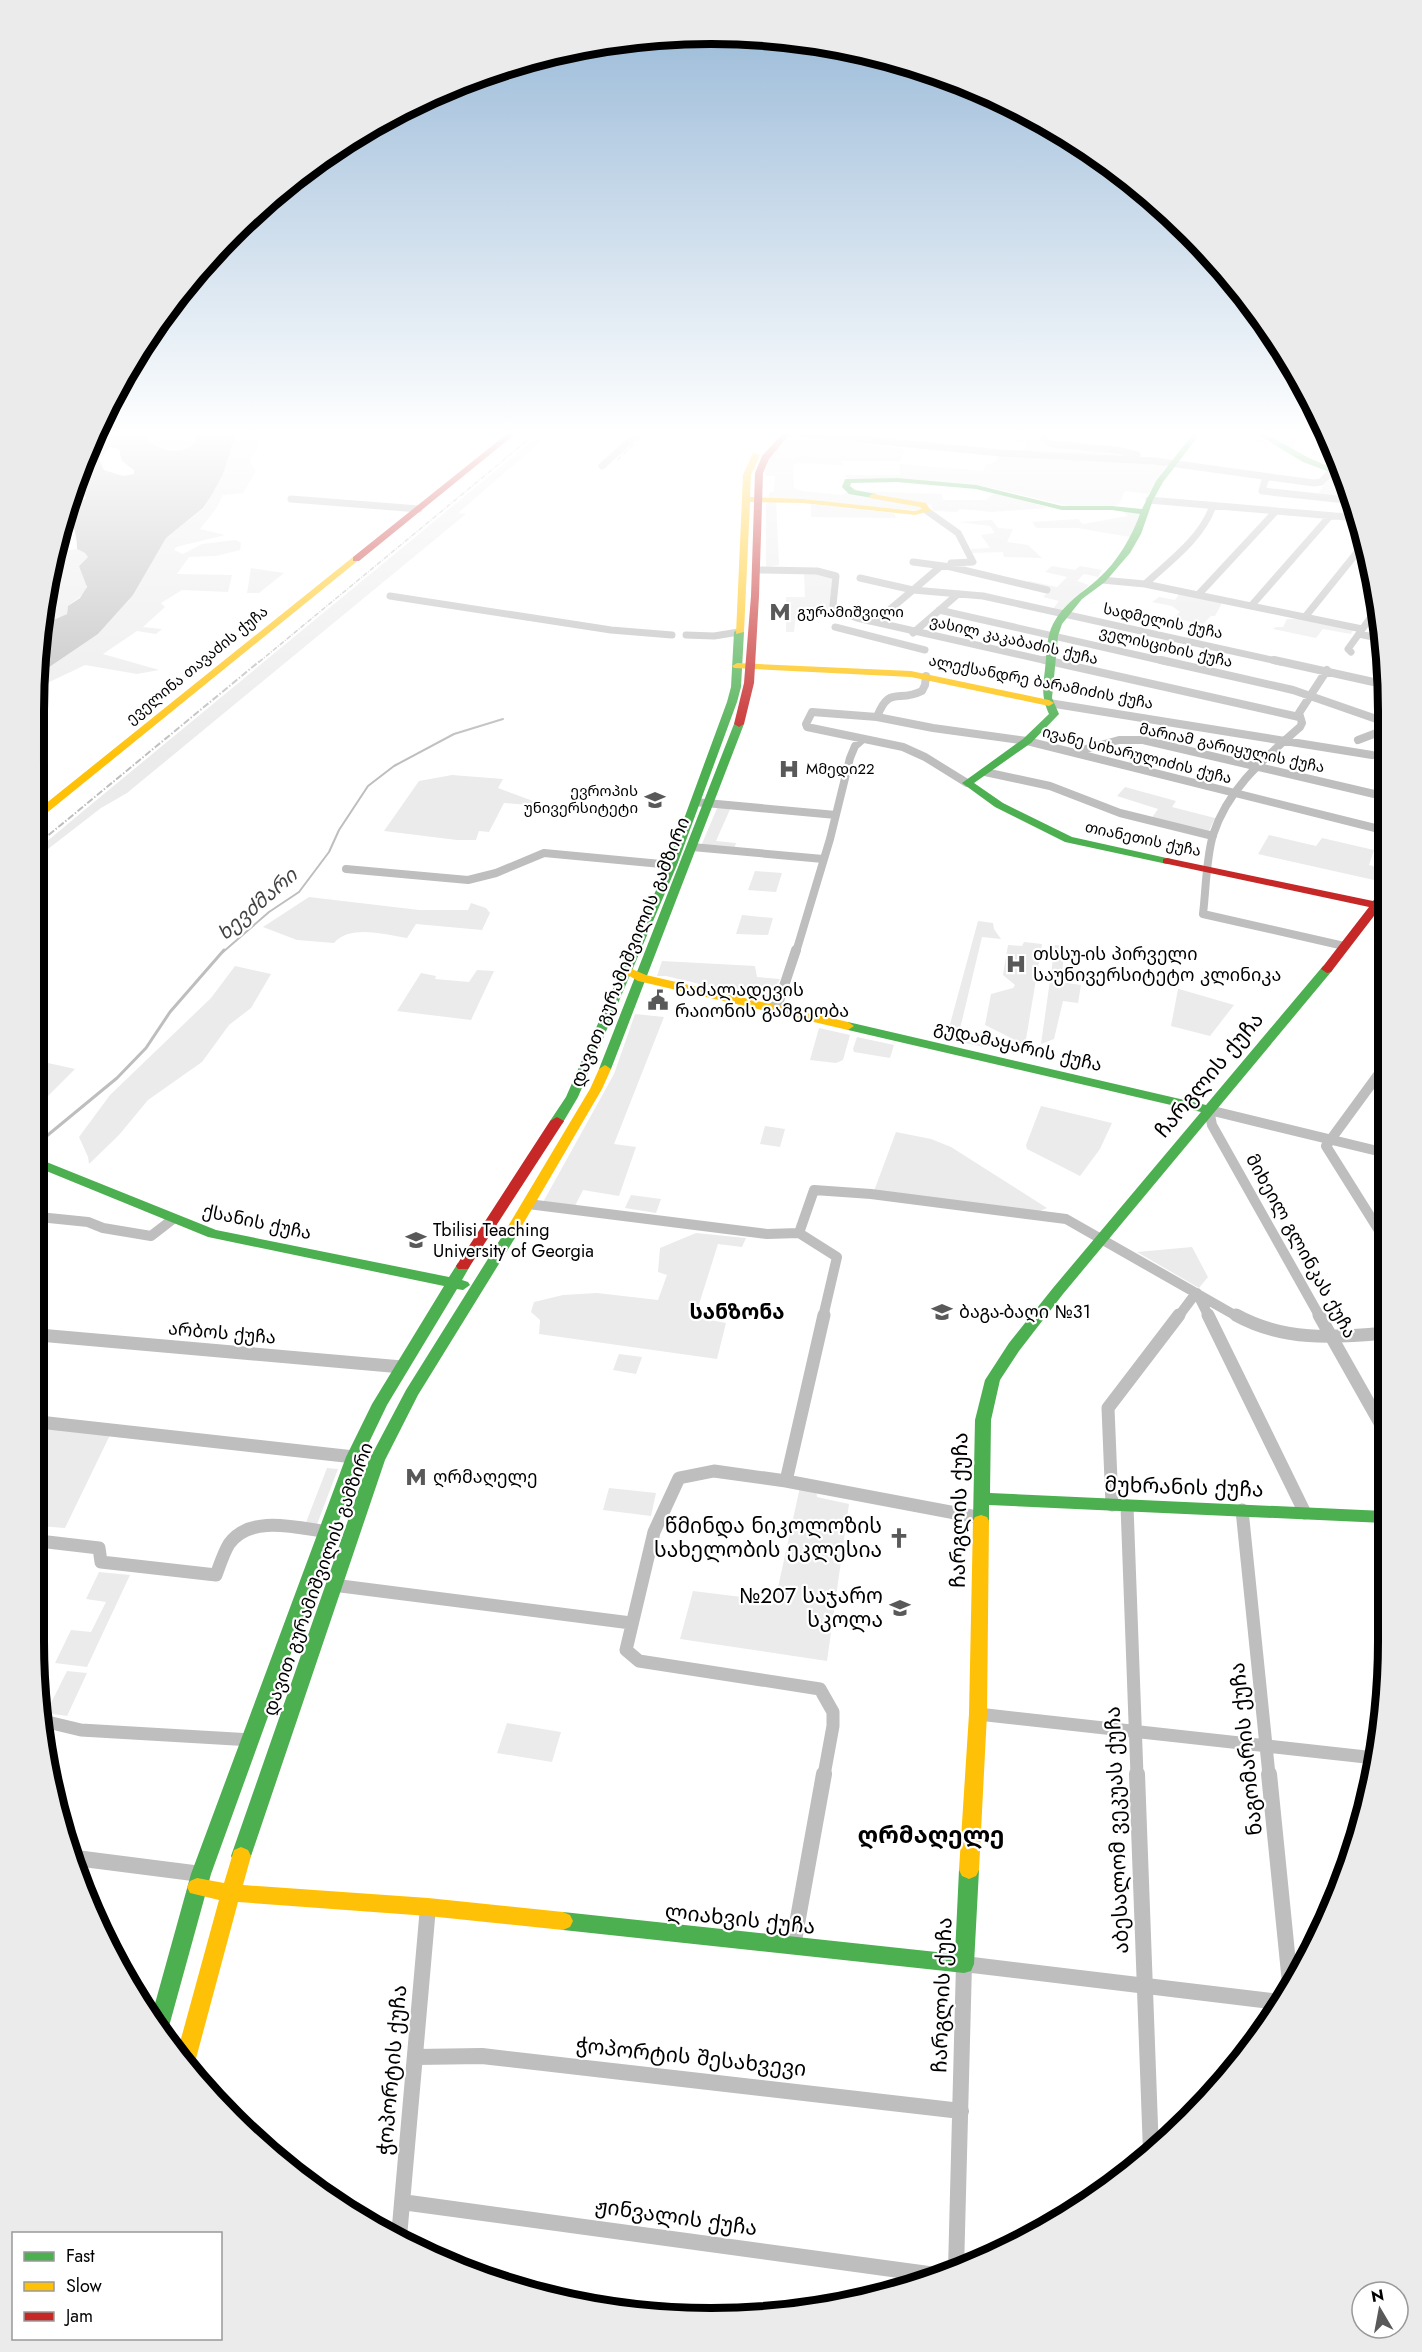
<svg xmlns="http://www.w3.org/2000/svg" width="1422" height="2352" font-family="Jost,'Noto Sans Georgian',sans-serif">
<rect width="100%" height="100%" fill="#fff"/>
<path fill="#ebebeb" d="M141,430h57l1,1c-5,31 -49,21 -58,-1z
M237,430h23l-4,7 3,11 -10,13 7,10 -13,22 -20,2 -7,14 -16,20 25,6 -49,12 -2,3 9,4 19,-10 34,-4 5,3 -1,7 -24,6 -27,1 -12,17 55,1 -4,17 -46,-2 -21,13 4,4 -22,20 19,2 -6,5 -19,-3 -34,23 56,16 -22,4 -52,-9 -46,22v-13l59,-40 35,-39 33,-57 37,-29 8,-13 12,-22z
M545,430h9l-96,83 8,1 -339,279 -26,15 -62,48v-8l43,-36z
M1027,430h12l7,12 71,9 18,6 -143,-8 32,1 2,-7 -29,-4 35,-1z
M1207,430h39l24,14 -66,-9z
M1292,430l34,4 5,10 -8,-4h-27l-4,9 -23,-14 29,3 1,-3 -9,-1z
M791,434l114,15 -5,12h-58l1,4 -47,-2 -3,3 1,22 8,3 40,4 5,-3 74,14 3,5 -155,-13v-5l5,-2 1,-15h-10l1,-13z
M998,454l170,10 -20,30 -23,-3 -6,13 -4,2 -38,2 -85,-20 -144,-9 -3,-4h55l-1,-11 84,7 3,-6 10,-4z
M1330,475l17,4 7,21 -37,-4z
M860,491l82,3 1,6h43l10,-8 53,16 -58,4 -31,-3 -3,3 -24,-1 -1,-6z
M776,501l3,64 -13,2v-62l2,-3z
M811,504l81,9 3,1 1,4 -85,-1z
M1120,510l22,2 -12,25 -53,-9h-41l-4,-6 46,-3 5,5 45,-8z
M992,520l6,8 15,1 -6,13 21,3 14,13 -38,-1 -1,-5 -31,1 -1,-4 19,-1 -9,-13 14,-2 -5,-7 -31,-4z
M77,549l8,4 3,4 -9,9 7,13v13l-18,14 -1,8 -18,8v7l-10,7c0,-20 2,-30 17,-44l-9,-1 11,-39z
M1052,566l23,4 5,-4 22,4 -4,7 -14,-3 -7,7 12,4 -28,26 -8,-2 6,-8 -16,-4 7,-7 -24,-6 3,-3 28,6 10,-10 -22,-5z
M251,568l33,5 -25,20h-12z
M804,572l14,1 16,5 -4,32 -5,6 -29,-2 -2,18h-8v-35h19z
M1180,593l42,10 -7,13h-4l-8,8 -30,-6 7,-6 -8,-6 -20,-4 7,-5 16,3z
M1287,619h15l51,11 -2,4 -28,-5 -7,9 -43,-9 3,-2h7z
M452,775l51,4 -5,9 43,16 -2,2 -35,-3 -15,29 -10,-1 -3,9h-19l-73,-9 35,-50z
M1125,787l51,14 -4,6 43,11 -7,15 -57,-14 7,-10 -41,-13z
M718,806l13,1 -15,34 20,2 -2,7 -33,-4z
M1269,835l47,11 6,-8 52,12 -5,15 18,5v8l-4,4 -125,-28z
M755,871l27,2 -6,19 -28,-2z
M309,897l110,13h49l3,-7 15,5 4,5 -8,17 -66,-6 -9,14c-22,-3 -56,-14 -73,5l-37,-3 -34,-13z
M742,915l31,3 -5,17 -32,-1z
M978,921l15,2 1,6 7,10 -19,-2 -23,96 24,6 3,-4 34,14 -33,-7 -3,5 -38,-8z
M1024,942l18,2 -17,101 -40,-20 6,-31 22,-6 2,-3 -12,-10 5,-30 14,1z
M1055,945l10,1 -4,36 20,3 -3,18 -15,-2 -9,38 -13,5z
M662,961l93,5 2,11 23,2 -8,17 -5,4 -101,-24h-9z
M235,966l36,8 -20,34 -22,17 -27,37 -54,38 -29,35 -30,29 -1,-7 -9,-20 31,-42 101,-97z
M477,970l17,1 -23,49 -74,-9 24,-38 15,3 -1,3 34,3z
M1178,989h1l55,16 -24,31 -39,-10z
M635,1014l29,3 -50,127 22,3 -17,49 -36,-6 -9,18 -32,-4 72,-130z
M819,1028l31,7 -7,25 -7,3 -26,-3z
M857,1037l37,8 -4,13 -36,-6 -1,-3z
M39,1061l36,8 -35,35h-1z
M1041,1106l71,17 -12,26 -20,27 -53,-27 -1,-4z
M765,1126l20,3 -5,18 -20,-3z
M896,1132l35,7 20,8 96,61 -12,5 -161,-22z
M631,1195l30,4 -5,14 -31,-5z
M696,1233l50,5 -4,9 -24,-3 -23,73 31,6 -9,36 -178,-25 1,-14 -9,-8 3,-10 29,-7 34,-2 61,7 9,-25 -9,-3 2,-24z
M1192,1247l16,30 -9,11 -62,-36z
M619,1354l23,3 -6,17 -23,-4z
M39,1427l72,6 -46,95 -26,-2z
M327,1468l11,1 -22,58 -11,-2z
M800,1487l16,3 1,7 32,7 -22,157 -147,-22 13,-48 82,10z
M609,1488l47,5 -5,23 -48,-6z
M99,1572l31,3 -43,92 -32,-4 16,-33 20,2 15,-30 -20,-3z
M67,1671l20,2 -20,43 -21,-3z
M507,1723l54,9 -9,30 -55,-9z"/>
<path fill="#bebebe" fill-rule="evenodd" d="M97,430h44c9,23 55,32 57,0h39l-14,44 -12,22 -8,12 -37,30 -33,57 -35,39 -59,40v-38l10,-7v-7l18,-8 1,-8 12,-8 7,-11 -8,-21 9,-9 -3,-4 -8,-4c0,-10 -2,-25 -10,-31l2,-6 17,-14 -9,-19 7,-27zM110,447l9,2 3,12 12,9v4l-11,2 -19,-6 -5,-11z"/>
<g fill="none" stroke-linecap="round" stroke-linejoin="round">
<path stroke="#bebebe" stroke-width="2" d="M223,952l46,-40 30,-20 30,-40 10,-22 29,-44 26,-20 60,-32 49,-15"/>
<path stroke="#bebebe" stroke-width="3" d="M43,1139l74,-61 29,-30 24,-36 54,-62"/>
<path stroke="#bebebe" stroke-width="7" d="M1041,430l4,10 7,4 65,6 20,5
M789,432l211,21 155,8 159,22 7,-1 11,-11
M602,466l40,-36
M1266,477l-4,14 93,10
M291,499l128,10
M1149,500l209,18
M927,511l31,22 15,29 -22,1
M913,562l38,5 96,23
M757,570l60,1 19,5 -3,29 5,6 19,7 195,44
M860,578l53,12 28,-24
M1102,580l43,4 217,45
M1145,584c25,-23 56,-45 68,-78
M1198,595l78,-84
M390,596l221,34 61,5
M1251,606l79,-90
M939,610l229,52
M1305,617l58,-72
M870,621l18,-10 25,-21 70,6 298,66
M835,627l90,23
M913,633l45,-39
M1359,634l23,5
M686,635l28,1 25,-4
M1351,652l-3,-3 28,-39"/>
<path stroke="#bebebe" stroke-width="8" d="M1045,660l254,57
M1161,660l132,30 92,32
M1274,660l113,25
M1327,670l-28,43 3,10 -2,4c-35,31 -72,61 -87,108 -7,24 -7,54 -10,79l141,32
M926,676l-1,9 -3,6c-24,12 -33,-6 -45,26l-65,-5 -6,12 1,3 96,20 22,10 42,26
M1049,703l323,52
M877,717l56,11 94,13 360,90
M1358,740l21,-8 8,-16
M1075,752l44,-12h24l244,57
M985,772l65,14 70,27 93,23
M695,802l141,13
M692,847l131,12
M346,869l122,11 28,-7 48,-20 128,12
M1376,905l11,4
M796,952l34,-113 20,-81 5,-12 8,-7"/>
<path stroke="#bebebe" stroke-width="10" d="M772,1008l6,-4 18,-54
M528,1204l239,30 32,-1 38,24 -14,60
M39,1217l49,5 15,6 48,8 22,-17
M799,1233l15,-43 57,4 195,25 172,98
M1385,1240l-59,-94 60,-82
M1197,1293l12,24
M1178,1317l18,-24
M1320,1317l-108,-192 -3,-15 177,43"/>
<path stroke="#bebebe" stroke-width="13" d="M1208,1315l97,198
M1236,1315c47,26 97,23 149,18
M1319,1315l65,115
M39,1335l363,32
M39,1422l315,35
M786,1481l38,-166
M1112,1505l-4,-97 71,-93
M1127,1506l10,269
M1242,1510l27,265
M39,1541l60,7 2,14 115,13c4,-10 7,-21 13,-31 21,-30 69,-16 99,-12
M333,1585l298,38
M978,1714l397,44
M39,1720l42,10 171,10
M824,1775l9,-49v-14l-13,-23 -181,-28 -13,-11 28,-118 25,-54 35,-7 72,10 196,37"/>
<path stroke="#bebebe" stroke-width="16" d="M1137,1774l14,378
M1269,1774l21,209
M68,1857l133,17
M793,1946l31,-172
M416,2057l66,-1 479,55
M402,2202l541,74
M399,2237l29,-330
M956,2270l8,-306 315,38"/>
<path fill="#4caf50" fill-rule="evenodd" d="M1196,430h7l-40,52 -10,18 -12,34 -11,19 -25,29 -23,17 -20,25 -4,12 -6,62 7,16 -28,29 -57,40 29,20 69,34 99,22v4l-4,1 -102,-22 -70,-35 -33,-24 61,-44 26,-25c-8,-18 -6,-26 -4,-45 2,-15 1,-31 8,-45 10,-20 29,-31 45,-45 20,-18 33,-41 42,-65l-28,-4h-50l-86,-21 -79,-7 -46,1 -1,3 5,4 21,4 1,2 -4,2 -24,-4 -7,-7 3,-8h3l49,-1 79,7 86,21h50l30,3 14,-28z
M1250,430h9l50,28 35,15 2,5 -43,-16z
M739,629l5,3 -3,55 -4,15 -60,163 -99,232 -16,27h-10l-2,-3 16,-24 101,-232 60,-163 4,-15 3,-55z
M739,721l5,3 -133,345 -6,4 -4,-1 -2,-3 135,-345z
M1327,965l4,1 2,3 -2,3 -268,322 -44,57 -19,29 -9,40 -1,73 394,18v12l-395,-18v16l-2,4 -6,2 -6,-2 -2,-4 2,-101 10,-40 24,-37 44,-55 148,-176 -353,-82 -6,-4 6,-4 358,83 117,-139z
M39,1159l177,71 233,47 9,-14h10l2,3 -8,14 6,2 2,3 -7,5 -6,-1 -70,116 -25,52 -151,417 -43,156 -5,8 -12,-20 40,-144 155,-417 26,-53 72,-118 -236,-49 -169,-69z
M511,1228l7,5 -100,162 -33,65 -134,396 -3,6 -7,3 -7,-3 -3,-6 138,-396 37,-70 100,-160z
M969,1861l7,3 3,6 -5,94 -3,7 -7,2 -401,-43 -7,-3 -3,-6 3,-6 7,-3 392,42 4,-84 3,-6z"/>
<path fill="#ffc107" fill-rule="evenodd" d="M753,453l7,2 -9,20 -1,22 53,2 112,12 7,-2 -2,-2 -50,-9 -1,-2 4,-2 53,9 5,8 -16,4 -112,-12 -53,-1 -6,130 -8,2 7,-159z
M353,557l7,2 -317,257 -4,1v-8z
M737,663l174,8 138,29 5,3 -5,3 -138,-29 -177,-9 -2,-2z
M627,967l19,8 202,47 6,4 -6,4 -210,-49 -17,-10 2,-3z
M605,1065l6,4 -9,20 -86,147h-10l-2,-3 86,-144 9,-20z
M981,1515l6,2 2,4 -2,193 -8,156 -3,6 -7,3 -7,-3 -3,-6 10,-156 4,-193 2,-4z
M241,1847l7,3 3,6 -8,29 185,13 135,14 7,3 3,6 -3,6 -7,3 -135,-14 -190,-14 -44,164 -4,8 -14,-17 43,-157 -29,-7 -3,-6 3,-6 7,-3 27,5 10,-33z"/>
<path fill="#c62828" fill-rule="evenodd" d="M512,430h8l-161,131h-6v-4z
M786,430h7l-24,29 -6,14 -4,123 -5,87 -10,41 -5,3 -5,-3 10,-41 7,-87 4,-123 7,-17z
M1167,858l206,43 10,-12 4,-1v11l-56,73 -4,1 -6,-4 48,-62 -206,-44v-4z
M557,1117l7,4 -96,148h-10l-2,-3 2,-3 92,-142z"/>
<path stroke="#bebebe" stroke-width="1.5" stroke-dasharray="5 1.5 1 1.5" stroke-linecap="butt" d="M617,460l32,-30
M259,662l281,-232"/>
<path stroke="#bebebe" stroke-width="2" stroke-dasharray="7 2 1.5 2" stroke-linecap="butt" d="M39,843l222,-183"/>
</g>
<linearGradient id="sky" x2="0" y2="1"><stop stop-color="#97b8d7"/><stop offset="0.57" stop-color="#fff"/><stop offset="1" stop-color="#fff" stop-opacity="0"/></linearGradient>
<rect width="1422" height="760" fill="url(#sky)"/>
<defs>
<g id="metro-bare" transform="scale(1.62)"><path d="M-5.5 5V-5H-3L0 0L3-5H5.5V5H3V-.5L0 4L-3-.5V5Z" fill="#595959" stroke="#fff" stroke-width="2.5" paint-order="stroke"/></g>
<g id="hospital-bare" transform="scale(1.62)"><path d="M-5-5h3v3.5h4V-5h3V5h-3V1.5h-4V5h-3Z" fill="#595959" stroke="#fff" stroke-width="2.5" paint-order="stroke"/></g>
<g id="university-bare" transform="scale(1.62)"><path d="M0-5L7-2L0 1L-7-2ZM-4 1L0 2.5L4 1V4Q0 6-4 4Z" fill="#595959" stroke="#fff" stroke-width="2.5" paint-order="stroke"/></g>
<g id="civic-bare" transform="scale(1.62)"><path d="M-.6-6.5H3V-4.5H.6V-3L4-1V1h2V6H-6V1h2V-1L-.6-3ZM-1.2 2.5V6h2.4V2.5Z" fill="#595959" stroke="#fff" stroke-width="2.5" paint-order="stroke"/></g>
<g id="school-bare" transform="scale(1.62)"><path d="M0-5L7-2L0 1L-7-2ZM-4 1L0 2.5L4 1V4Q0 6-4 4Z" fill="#595959" stroke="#fff" stroke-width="2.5" paint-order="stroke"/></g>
<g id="church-bare" transform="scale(1.62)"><path d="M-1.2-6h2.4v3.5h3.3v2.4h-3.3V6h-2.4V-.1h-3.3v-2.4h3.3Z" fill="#595959" stroke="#fff" stroke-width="2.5" paint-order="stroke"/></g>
</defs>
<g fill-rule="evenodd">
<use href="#metro-bare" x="780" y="612"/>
<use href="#hospital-bare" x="789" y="769"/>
<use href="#university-bare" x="655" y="800"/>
<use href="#hospital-bare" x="1016" y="964"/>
<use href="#civic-bare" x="658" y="1000"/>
<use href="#university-bare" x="416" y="1240"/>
<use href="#school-bare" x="942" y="1312"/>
<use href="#metro-bare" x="416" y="1477"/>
<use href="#church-bare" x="899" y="1538"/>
<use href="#school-bare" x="900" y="1608"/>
</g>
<g text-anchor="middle" stroke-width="4.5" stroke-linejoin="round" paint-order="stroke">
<g font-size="15" fill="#000" stroke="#fff" text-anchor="start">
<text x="797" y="617">გურამიშვილი</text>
<text x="806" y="774">Mმედი22</text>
<text x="638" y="796" text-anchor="end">ევროპის<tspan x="638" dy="17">უნივერსიტეტი</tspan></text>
</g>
<g font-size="15" fill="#000" stroke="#fff">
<text transform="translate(1163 621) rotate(12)" y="5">სადმელის ქუჩა</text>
<text transform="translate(1014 640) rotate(13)" y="5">ვასილ კაკაბაძის ქუჩა</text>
<text transform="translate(1166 647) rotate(13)" y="5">ველისციხის ქუჩა</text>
<text transform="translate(197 665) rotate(-39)" y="5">ეველინა თავაძის ქუჩა</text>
<text transform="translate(1041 682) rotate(11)" y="5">ალექსანდრე ბარამიძის ქუჩა</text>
<text transform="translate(1232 748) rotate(12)" y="5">მარიამ გარიყულის ქუჩა</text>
<text transform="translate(1137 755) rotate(14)" y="5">ივანე სიხარულიძის ქუჩა</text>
<text transform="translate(1143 839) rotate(12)" y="5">თიანეთის ქუჩა</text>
</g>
<g font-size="18" fill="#000" stroke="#fff">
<text transform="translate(630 952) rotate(-68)" y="6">დავით გურამიშვილის გამზირი</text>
<text transform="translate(1018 1046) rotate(13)" y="6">გუდამაყარის ქუჩა</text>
<text transform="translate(257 1222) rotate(12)" y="6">ქსანის ქუჩა</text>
<text transform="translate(1301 1246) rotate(61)" y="6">მიხეილ გლინკას ქუჩა</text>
<text transform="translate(222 1333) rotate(5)" y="6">არბოს ქუჩა</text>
<text transform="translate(318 1579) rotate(-70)" y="6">დავით გურამიშვილის გამზირი</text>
</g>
<g font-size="18" fill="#000" stroke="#fff" text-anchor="start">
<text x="1033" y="960">თსსუ-ის პირველი<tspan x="1033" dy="21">საუნივერსიტეტო კლინიკა</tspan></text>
<text x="675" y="996">ნაძალადევის<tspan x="675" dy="21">რაიონის გამგეობა</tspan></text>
<text x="433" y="1236">Tbilisi Teaching<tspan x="433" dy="21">University of Georgia</tspan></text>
<text x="959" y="1318">ბაგა-ბაღი №31</text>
<text x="433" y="1483">ღრმაღელე</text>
</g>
<g font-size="20" font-style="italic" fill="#434343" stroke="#fff">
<text transform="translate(257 904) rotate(-41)" y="7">ხევძმარი</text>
</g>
<g font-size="21" fill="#000" stroke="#fff">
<text transform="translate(1209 1075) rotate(-50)" y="7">ჩარგლის ქუჩა</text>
<text transform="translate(1184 1487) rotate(2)" y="7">მუხრანის ქუჩა</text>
<text transform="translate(959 1510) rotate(-89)" y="7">ჩარგლის ქუჩა</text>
<text transform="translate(1246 1749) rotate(-96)" y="7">ნაგომარის ქუჩა</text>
<text transform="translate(1117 1830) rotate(-92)" y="7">აბესალომ ვეკუას ქუჩა</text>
<text transform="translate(740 1919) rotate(6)" y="7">ლიახვის ქუჩა</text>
<text transform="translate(942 1995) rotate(-88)" y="7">ჩარგლის ქუჩა</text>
<text transform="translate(691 2057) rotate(6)" y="7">ჭოპორტის შესახვევი</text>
<text transform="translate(392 2070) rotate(-85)" y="7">ჭოპორტის ქუჩა</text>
<text transform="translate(676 2217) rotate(8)" y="7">ჟინვალის ქუჩა</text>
</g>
<g font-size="21" font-weight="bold" fill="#000" stroke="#fff">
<text x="737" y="1319">სანზონა</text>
</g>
<g font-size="21" fill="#000" stroke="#fff" text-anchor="end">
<text x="882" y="1533">წმინდა ნიკოლოზის<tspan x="882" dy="24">სახელობის ეკლესია</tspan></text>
<text x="883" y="1603">№207 საჯარო<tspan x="883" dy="24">სკოლა</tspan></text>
</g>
<g font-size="24" font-weight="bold" fill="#000" stroke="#fff">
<text x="931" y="1843">ღრმაღელე</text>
</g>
</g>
<path d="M0 0H1422V2352H0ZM711 44H711A667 667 0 0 1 1378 711V1641A667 667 0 0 1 711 2308H711A667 667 0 0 1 44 1641V711A667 667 0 0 1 711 44Z" fill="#ebebeb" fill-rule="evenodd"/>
<path fill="none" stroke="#000" stroke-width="8" d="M711 44H711A667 667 0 0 1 1378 711V1641A667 667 0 0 1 711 2308H711A667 667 0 0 1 44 1641V711A667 667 0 0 1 711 44Z"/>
<rect x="12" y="2232" width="210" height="108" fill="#ffffff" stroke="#999999" stroke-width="1.5"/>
<rect x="24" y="2252" width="30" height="9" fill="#4caf50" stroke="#999999" stroke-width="1.5"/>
<text x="66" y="2262" font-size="18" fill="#000000">Fast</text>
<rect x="24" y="2282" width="30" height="9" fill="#ffc107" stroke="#999999" stroke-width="1.5"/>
<text x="66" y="2292" font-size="18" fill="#000000">Slow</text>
<rect x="24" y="2312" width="30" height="9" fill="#c62828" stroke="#999999" stroke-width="1.5"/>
<text x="66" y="2322" font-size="18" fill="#000000">Jam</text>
<g transform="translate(1380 2310) rotate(350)"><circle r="28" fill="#ffffff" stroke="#999999" stroke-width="1.5"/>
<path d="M0-4.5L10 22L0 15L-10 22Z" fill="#595959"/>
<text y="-9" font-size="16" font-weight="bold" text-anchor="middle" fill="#000000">N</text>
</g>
</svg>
